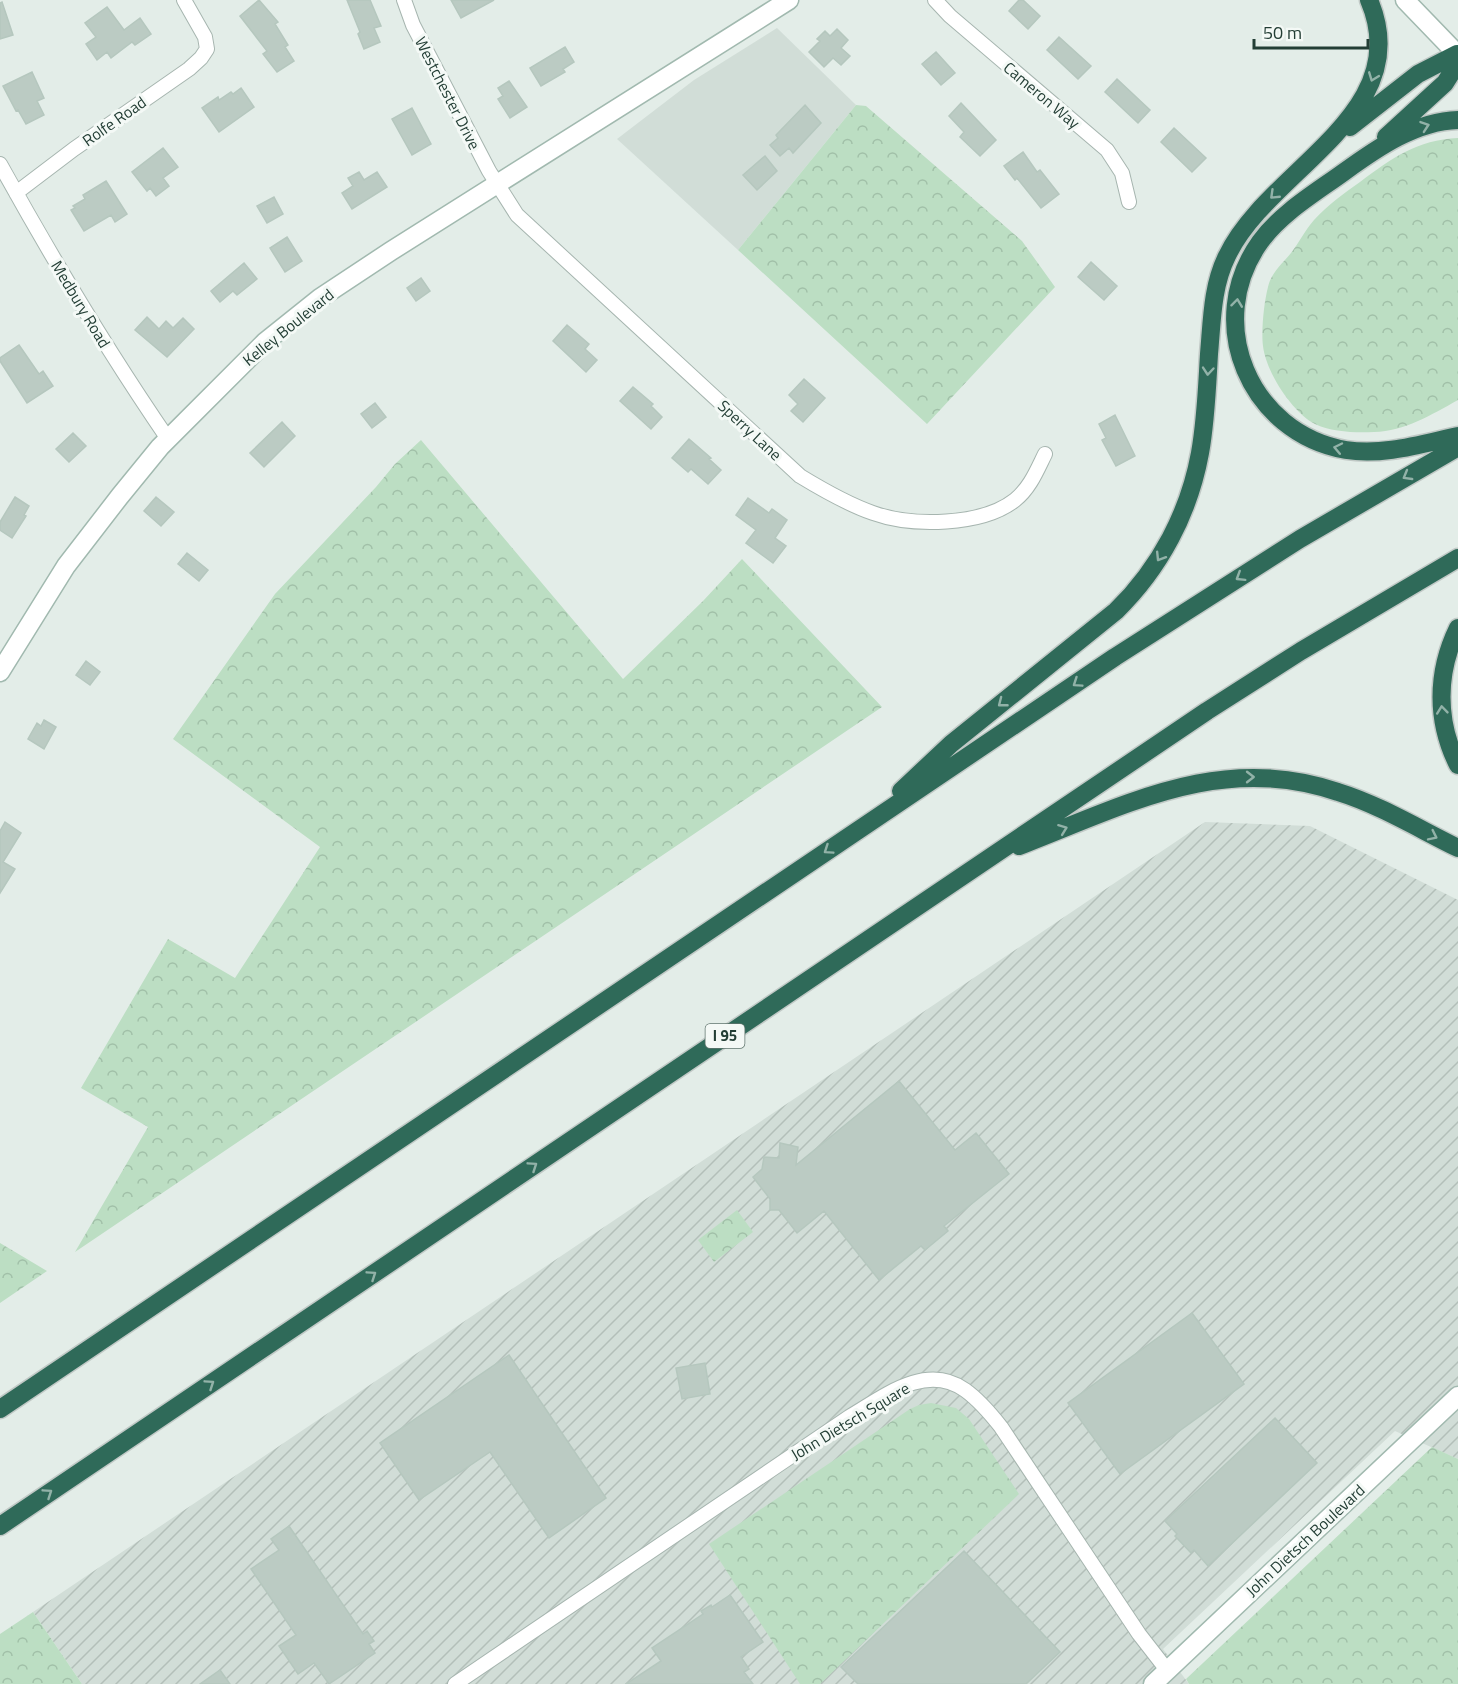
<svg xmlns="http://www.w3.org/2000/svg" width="1458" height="1684" font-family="'Titillium Web',sans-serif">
<defs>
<pattern id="industrial-furrows" width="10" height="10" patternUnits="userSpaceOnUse" patternTransform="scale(1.5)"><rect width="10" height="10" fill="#d1ddd7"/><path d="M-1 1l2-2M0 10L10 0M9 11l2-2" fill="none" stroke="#b3bfb9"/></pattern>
<pattern id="forest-crowns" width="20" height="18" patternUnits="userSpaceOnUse" patternTransform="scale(1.5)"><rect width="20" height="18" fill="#bcdec3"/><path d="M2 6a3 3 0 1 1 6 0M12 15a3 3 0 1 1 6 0" fill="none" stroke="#a1c0a8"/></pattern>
</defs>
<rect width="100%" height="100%" fill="#e3ede8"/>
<path fill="#d1ddd7" d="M777,28l79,77 -118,145 -121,-111 77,-59z"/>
<path fill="url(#industrial-furrows)" d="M1205,822l105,4 148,74v559l-63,-28 -232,218 26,35h-1107l-49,-72z"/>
<path fill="url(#forest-crowns)" d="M856,105l10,1 156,135 33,46 -128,137 -189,-174z
M1458,138v262c-27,15 -53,31 -84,32 -18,1 -43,0 -59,-8 -23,-12 -49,-52 -52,-78 -2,-15 1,-44 5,-59 3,-14 14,-23 23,-34 8,-10 14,-23 23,-33 14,-15 30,-27 46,-38 32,-24 57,-42 98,-44z
M421,440l202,239 80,-78 39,-42 140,148 -807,545 73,-125 -67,-39 87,-149 67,39 85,-131 -147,-108 102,-145 101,-107 19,-23z
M737,1210l16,22 -39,30 -16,-22z
M0,1243l47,28 -47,32z
M931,1403l25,5 13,11 50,75 -199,190h-20l-91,-140 201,-135 9,-4z
M1432,1447l26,12v225h-269l-3,-5z
M33,1612l49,72h-82v-50z"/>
<path fill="#bbcbc3" stroke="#b5c7be" stroke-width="1.5" d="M259,0l19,22 -3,2 13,21 -3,2 9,14 -17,11 -14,-18 4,-3 -27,-35z
M347,0h23l11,26 -7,2 6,14 -16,7 -6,-15 2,-2z
M451,0h43l-33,18z
M1019,0h4l17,16 -12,13 -19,-18z
M2,2l11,33 -13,4v-36z
M107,7l17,23 16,-12 11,16 -16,11 -3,-3 -21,16 -4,-6 -10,8 -11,-16 10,-7 -11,-14z
M837,29l11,11 -7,8 9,8 -9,9 -8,-7 -9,9 -15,-15 11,-11 -3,-2 8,-8 5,5z
M1059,37l32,29 -13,13 -31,-29z
M565,47l9,15 -11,7 2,3 -24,14 -11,-18z
M936,52l19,21 -14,12 -19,-21z
M32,72l12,26 -7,3 7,14 -18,9 -8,-14 -2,1 -13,-25z
M1117,79l33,31 -12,13 -33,-31z
M509,81l18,26 -17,11 -12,-19 5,-3 -5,-8z
M241,88l13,19 -35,25 -17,-24 16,-11 1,3 12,-8 2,2z
M961,103l35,37 -16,16 -20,-19 4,-5 -15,-16z
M805,105l16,18 -28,30 -4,-5 -9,8 -10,-11 8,-7 -2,-3z
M412,108l19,36 -19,11 -20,-36z
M1174,128l32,30 -14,14 -31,-30z
M163,148l15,19 -15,11 6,8 -13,10 -6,-8 -3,3 -15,-19z
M1023,152l14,20 3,-2 19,24 -18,14 -24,-30 -2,2 -11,-14z
M765,156l12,15 -20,19 -14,-15z
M359,172l5,8 13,-8 10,15 -35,22 -10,-16 11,-7 -5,-8z
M106,181l21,33 -12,8 -4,-7 -27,16 -13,-21 4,-2 -2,-2 12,-7 -2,-4z
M274,197l9,17 -16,9 -10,-17z
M287,237l15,24 -17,11 -15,-24z
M1091,262l26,24 -13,14 -26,-23z
M244,263l13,16 -20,16 -4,-4 -13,11 -9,-11z
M421,278l9,13 -14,10 -9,-13z
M147,317l12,12 7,-8 7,7 10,-10 11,11 -27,28 -32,-27z
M567,325l22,19 -4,5 12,11 -11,12 -33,-31z
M19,345l20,29 4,-3 10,15 -26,17 -27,-42v-3z
M804,379l21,19 -22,24 -12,-11 7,-7 -9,-9z
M633,387l20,17 -2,2 11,11 -11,12 -31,-28z
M375,403l11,14 -14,11 -11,-14z
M1115,415l20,41 -19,10 -14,-26 4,-2 -7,-14z
M282,422l13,14 -31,31 -14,-14z
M73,433l13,13 -17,16 -13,-13z
M689,439l22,19 -2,1 12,11 -13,14 -17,-15 -3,3 -16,-14z
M15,497l14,9 -5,9 2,1 -14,22 -12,-8v-8z
M156,497l18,15 -13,14 -17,-15z
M748,498l21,15 3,-4 15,11 -12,18 11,8 -13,17 -27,-20 10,-13 -20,-15z
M187,553l21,17 -9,11 -21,-17z
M86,661l14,11 -10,13 -14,-10z
M44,720l12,7 -12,22 -16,-10 9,-16 4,3z
M5,822l16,11 -18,29 12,7 -15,24v-62z
M899,1081l56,69 21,-17 33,41 -65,52 4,5 -23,19 -4,-4 -42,34 -55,-69 -27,22 -18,-23h-9v-11l-17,-22 9,-8 2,-12 15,1 1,-15 18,4 -2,18z
M1192,1313l52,71 -124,90 -52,-71z
M509,1355l97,143 -57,40 -59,-86 -71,48 -39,-57z
M705,1363l5,31 -28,5 -6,-31z
M1275,1418l42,45 -109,103 -14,-16 -3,3 -16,-17 2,-2 -12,-13z
M289,1526l74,108 4,-3 7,10 -5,3 6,9 -46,31 -15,-21 -16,11 -19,-28 17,-11 -45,-66 28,-19 -8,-11z
M964,1551l96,101 -34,32h-168l-17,-17z
M730,1595l33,47 -22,15 8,12 -5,3 9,12h-127l35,-23 -9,-13 51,-34 -2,-3 10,-6 1,2z
M220,1670l10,14h-30z"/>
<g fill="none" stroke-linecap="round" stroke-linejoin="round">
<g stroke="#a6b5af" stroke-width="16">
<path id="street" d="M404,0l9,25 76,146 28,44 283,261c23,14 47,28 73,37 39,14 109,13 142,-13 15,-12 22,-30 30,-46
M935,0l15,16 157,134 15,23 7,29
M0,164c52,94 107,186 168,275
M16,193l58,-44 115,-80 12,-11 6,-9 -2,-12 -21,-37
M455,1684l394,-267c34,-20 77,-55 116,-27 14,10 25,23 36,37l138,207 28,36"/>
</g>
<g stroke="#a1b9af" stroke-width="21">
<path id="secondary" d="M1405,0l53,55
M0,672l66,-106 54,-70 40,-49 105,-105 55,-44 71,-47 398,-251
M1153,1684l305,-288"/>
</g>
<g stroke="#c1c9c6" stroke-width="21">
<path id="highway" d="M1458,120c-42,1 -81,28 -114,52 -29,21 -63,41 -84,70 -57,80 -11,191 86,208 37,6 75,-6 112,-14
M1350,127l68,-53 39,-20
M1386,137l59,-54 7,-11 5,-18
M1458,628c-22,45 -22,93 0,137
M901,791l50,-47 165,-133c44,-43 73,-98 84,-158 6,-33 7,-66 9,-99 3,-33 3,-68 18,-98 41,-87 191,-142 142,-256
M1019,846c107,-41 203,-94 319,-54 42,13 81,37 120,56
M0,1409l1115,-752 185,-118 158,-92
M0,1526l1207,-815 94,-60 157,-93"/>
</g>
<use href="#street" stroke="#fff" stroke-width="14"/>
<use href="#secondary" stroke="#fff" stroke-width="18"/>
<use href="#highway" stroke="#2f6a59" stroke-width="18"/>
</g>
<defs><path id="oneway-chevron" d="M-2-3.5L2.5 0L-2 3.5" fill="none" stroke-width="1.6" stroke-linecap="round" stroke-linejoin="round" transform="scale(1.5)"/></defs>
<g stroke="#92b2a8">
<use href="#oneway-chevron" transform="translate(1373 77) rotate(111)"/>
<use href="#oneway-chevron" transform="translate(1425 126) rotate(-19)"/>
<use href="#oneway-chevron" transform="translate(1274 195) rotate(136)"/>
<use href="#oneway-chevron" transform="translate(1237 303) rotate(-83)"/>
<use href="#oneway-chevron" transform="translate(1208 371) rotate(95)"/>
<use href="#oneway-chevron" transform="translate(1338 448) rotate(-168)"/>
<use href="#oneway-chevron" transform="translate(1407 476) rotate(150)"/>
<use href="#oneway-chevron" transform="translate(1160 557) rotate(122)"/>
<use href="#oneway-chevron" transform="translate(1240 577) rotate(148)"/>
<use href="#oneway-chevron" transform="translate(1077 683) rotate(146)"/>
<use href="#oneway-chevron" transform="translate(1002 703) rotate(142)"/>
<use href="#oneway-chevron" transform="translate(1442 710) rotate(-96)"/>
<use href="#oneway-chevron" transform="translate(1250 777)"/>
<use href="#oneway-chevron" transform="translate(1063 829) rotate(-21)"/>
<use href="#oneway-chevron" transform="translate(1433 836) rotate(26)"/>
<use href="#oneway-chevron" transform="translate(828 850) rotate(146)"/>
<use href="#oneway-chevron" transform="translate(533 1166) rotate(-34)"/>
<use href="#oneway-chevron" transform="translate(372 1275) rotate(-34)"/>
<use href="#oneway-chevron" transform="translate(210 1384) rotate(-34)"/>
<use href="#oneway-chevron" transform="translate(48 1493) rotate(-34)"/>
</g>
<g text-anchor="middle" stroke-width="6" stroke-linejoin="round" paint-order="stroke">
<rect fill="#f4f9f6" stroke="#62766f" stroke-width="1.5" x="705.5" y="1024" width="39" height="24" rx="4.5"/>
<g font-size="15" font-weight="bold" fill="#233e35">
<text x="725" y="1041">I 95</text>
</g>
<g font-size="16" fill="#233e35" stroke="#f4f9f6">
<text transform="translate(448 93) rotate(63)" y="6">Westchester Drive</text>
<text transform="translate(1042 95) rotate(40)" y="6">Cameron Way</text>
<text transform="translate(114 121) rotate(-35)" y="6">Rolfe Road</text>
<text transform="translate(81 304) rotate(59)" y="6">Medbury Road</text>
<text transform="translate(288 327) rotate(-39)" y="6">Kelley Boulevard</text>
<text transform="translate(750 430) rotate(43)" y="6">Sperry Lane</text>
<text transform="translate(850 1421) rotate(-31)" y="6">John Dietsch Square</text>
<text transform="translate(1305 1540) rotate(-43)" y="6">John Dietsch Boulevard</text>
</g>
</g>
<path d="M1254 39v9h114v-9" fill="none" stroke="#233e35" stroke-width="3"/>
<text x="1263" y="39" font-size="18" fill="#233e35" stroke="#f4f9f6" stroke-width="4.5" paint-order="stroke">50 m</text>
</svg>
